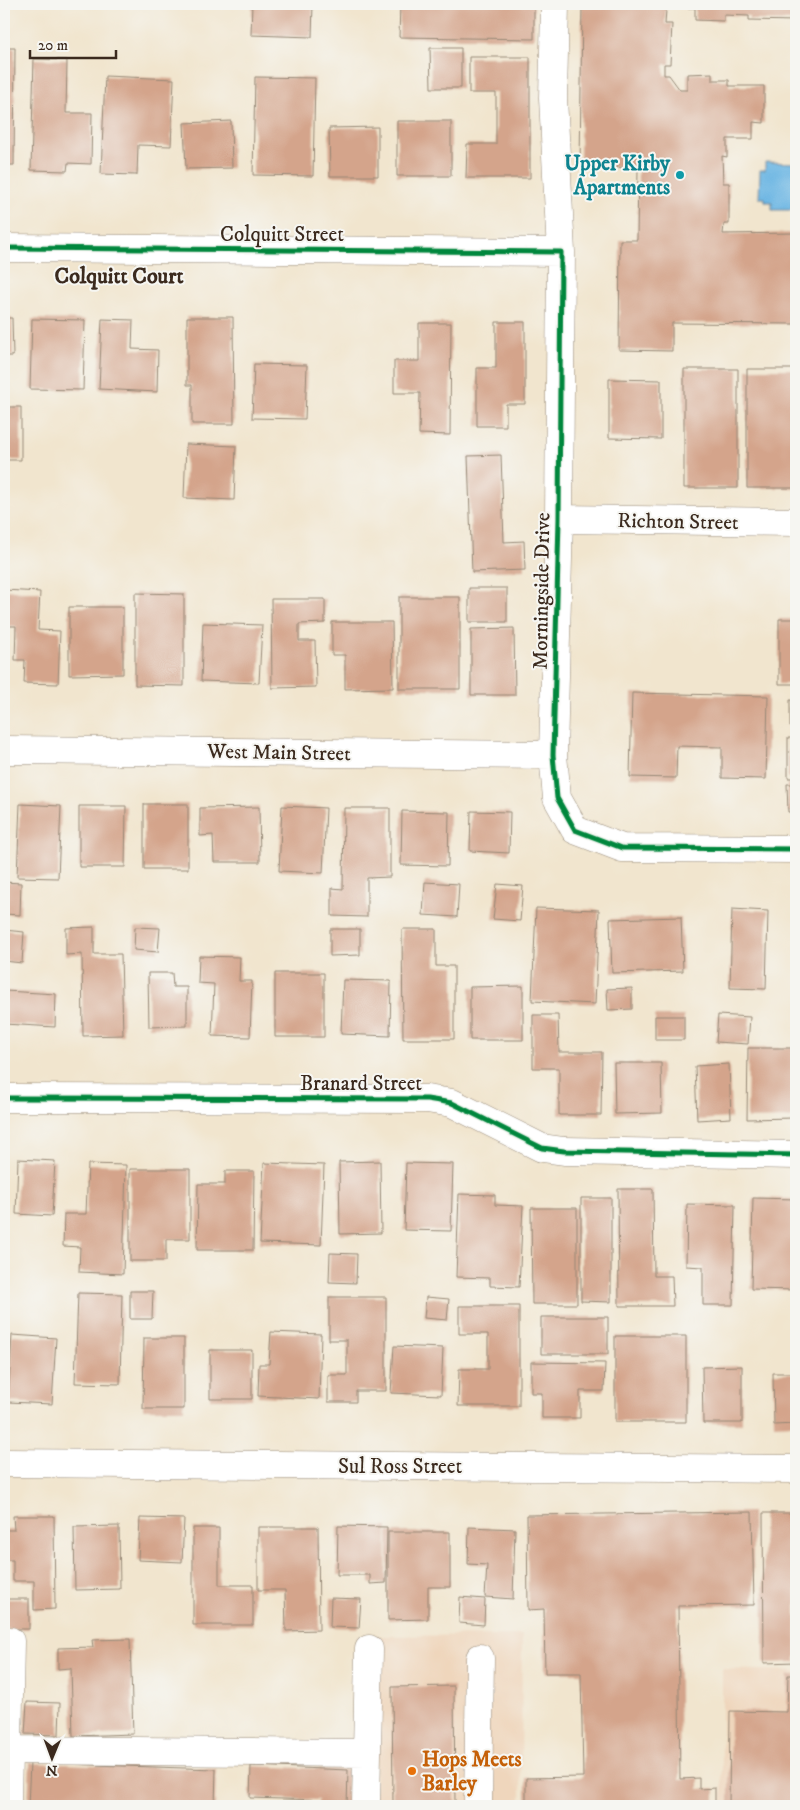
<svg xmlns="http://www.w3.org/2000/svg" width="800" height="1810" font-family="'IM FELL DW Pica',serif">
<rect width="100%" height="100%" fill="#f6f6f2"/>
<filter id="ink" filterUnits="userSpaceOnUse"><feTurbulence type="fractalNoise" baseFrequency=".02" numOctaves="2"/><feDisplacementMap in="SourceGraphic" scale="10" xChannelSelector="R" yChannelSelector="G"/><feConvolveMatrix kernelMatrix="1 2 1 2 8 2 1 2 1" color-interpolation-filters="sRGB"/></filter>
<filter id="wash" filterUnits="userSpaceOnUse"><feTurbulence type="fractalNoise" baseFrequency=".0096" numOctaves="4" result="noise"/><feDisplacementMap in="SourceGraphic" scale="20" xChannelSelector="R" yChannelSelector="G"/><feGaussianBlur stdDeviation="1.12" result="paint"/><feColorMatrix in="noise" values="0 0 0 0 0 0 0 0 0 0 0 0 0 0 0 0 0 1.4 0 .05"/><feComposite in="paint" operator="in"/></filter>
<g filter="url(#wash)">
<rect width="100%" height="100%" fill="#f1e5ce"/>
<path fill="#efd6bc" d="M522,1635l-1,171h-146l2,-170z
M722,1669l74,2v135h-74z"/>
<path fill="#6ab5e3" stroke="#527080" d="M765,162l31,1v39h-4v8h-20v-8h-7v-4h-6l1,-28h5z"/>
<g id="blocks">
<path fill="#d4a48b" d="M252,4h61l-1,33 -61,-2z
M400,4h134v35l-135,-2z
M582,4h89l-5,6 -1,14h7l-2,40h-6v11h5l11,15h7v-16l25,-1v7h17v6h35v37l-11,-1v17h-26v18l-5,-1 1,27h6v41h-5l-1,10 73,-1v91l-124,-1v28l-53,-1 1,-110h17l1,-72 -58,-2z
M681,4h115v17l-47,-1v-4l-25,-1v6l-29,-1v-12h-14z
M4,48h11l-1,117h-10z
M430,48h31v40h-30z
M469,57h61v121h-64l1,-34h29v-51h-27z
M34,59l33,1 -1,53h26l-1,51 -23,-1 -1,8 -36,-1z
M105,76l69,3 -3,67 -33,-1 -1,30 -36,-1z
M255,77l60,1 -2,98 -60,-1z
M231,121l1,47 -46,1 -2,-46z
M397,121h54v55h-54z
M378,127v49h-48l-1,-48z
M187,317h46l1,107h-42v-39h-5z
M4,318h8l1,38h-9z
M32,319l53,1 -2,70 -53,-1z
M102,319l31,1 -1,29 26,1 -1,42 -58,-3z
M496,322h29v82h-19v22h-29v-58h19z
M419,323h32l-1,112 -31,-1 1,-41h-26v-32h25z
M254,364l53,1 -2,54 -53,-1z
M684,369h54v119h-54z
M747,369h49v119h-49z
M609,379l52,1v59l-52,-1z
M4,407h17v53h-17z
M186,444l50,2 -2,54 -50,-2z
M501,455l3,87 20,-1 1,29 -53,2 -4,-116z
M469,588h38v34h-38z
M4,590l36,2 -2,38 22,1 -2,53 -34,-1 1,-23h-10l1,-34h-12z
M135,593l49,1v92l-49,-1z
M399,597h61v92h-61z
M271,599h54v24l-26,1v17h16l1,46 -44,1z
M69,607h54v67l-54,1z
M779,619h17v65h-17z
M332,622h60l1,66 -48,1v-34h-13z
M203,623l59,2 -3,58 -58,-2z
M514,628l1,67h-44v-66z
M632,693l136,3 -2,83 -44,-1v-31l-45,-1 -1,32 -46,-1z
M790,700h6v27h-6z
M788,738h8v40h-8z
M787,784h9v28h-8z
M20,804l41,2 -3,72 -41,-1z
M144,804h44v65h-44z
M79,806h47l-1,61h-46z
M282,806l44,2 -3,65 -44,-2z
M259,807l1,55h-46l-1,-27 -13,1v-28z
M344,808h46v69l-23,1v39l-35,-1v-28l11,1z
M402,811l47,1 -1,54 -47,-1z
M471,811l39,1 -1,41 -39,-2z
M4,882l17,1 -1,32 -16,-1z
M425,882l34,2 -2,33 -34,-2z
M497,884l26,2 -3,35 -27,-2z
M536,908l63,2 -4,94 -63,-3z
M732,909l36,2 -2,78 -36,-1z
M681,917l2,54 -71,2 -2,-54z
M94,927v27h27l2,81 -40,1 -1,-82 -16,1v-27z
M135,927l25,1 -2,24 -24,-2z
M330,929h30v26l-30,1z
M402,929h34v37h18v73h-51z
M4,930l20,2 -2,31 -18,-2z
M199,956l41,1 -1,24h13l-2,56 -38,-1 2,-52 -16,-1z
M148,973h24l1,14h14v39l-38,1z
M275,973h49v64h-49z
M343,980l48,1 -1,55 -49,-2z
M523,986v54h-53v-53z
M632,988v21l-24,1 -1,-21z
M5,991l51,3 -1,33 -51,-3z
M533,1015h25l1,37h43l-1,63h-42v-47h-26z
M718,1015l32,2 -2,27 -32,-2z
M655,1016h29v24h-29z
M748,1048h46v70l-47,1z
M614,1063h47l1,50 -47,1z
M729,1064l2,54 -34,2 -2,-54z
M18,1159l37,2 -3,55 -36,-2z
M380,1161l1,72 -41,1 -1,-72z
M264,1163l60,2 -3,80 -61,-2z
M406,1163l47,1 -2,67 -47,-1z
M88,1164l38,1 -3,109 -44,-2 1,-25 -17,-1 1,-32h22z
M130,1169h60v70h-24v22h-36z
M225,1171h29l-1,79h-56l1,-66h27z
M618,1189h35l1,87h18l1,30h-54z
M459,1194l36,1v10l28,1 -4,81 -29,-1v-8l-34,-1z
M581,1198h30v104l-30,-1z
M753,1198l43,1v91l-45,-1z
M687,1204l48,1 -2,100h-30v-38l-17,-1z
M531,1208h46v96h-45z
M330,1253l27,1 -1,29 -27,-1z
M130,1291h23l-1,28h-22z
M78,1293l44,1 -2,90 -45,-1z
M329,1297h57v94h-30v11h-28v-27h19v-35h-18z
M426,1297l23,2 -2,21 -23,-2z
M459,1306h60v100h-61l1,-37h29v-35h-29z
M541,1317h67v37h-67z
M271,1332l50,2 -2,65 -61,-3 1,-32h10z
M12,1335l44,3 -4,66 -44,-2z
M615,1336h71v86h-71z
M144,1338h40v71h-41z
M394,1346l49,2 -2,47 -50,-2z
M210,1350h42v49h-42z
M531,1362l74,1 -1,28h-24v27h-38v-25h-11z
M742,1366v57h-39l-1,-56z
M773,1373h23v51l-22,1z
M752,1512l2,93 -76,1 2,173 19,-1v11l16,-1v18h-189v-28l57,-1 -2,-104h-36l-1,-64 -16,1 -1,-95z
M763,1513h33v149l-32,1z
M13,1516h41l1,93 -21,1v-29h-21v-21h-9v-30h10z
M140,1518l44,1 -2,43 -44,-2z
M119,1526l1,63 -45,1 -1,-63z
M338,1526l49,1 -1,56 -16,1v-9h-33z
M258,1527h60l1,103 -33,1 -1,-41h-27z
M469,1527l46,2 -2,70 -28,-2 2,-32 -19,-1z
M193,1528h26v57h34v40h-60z
M388,1532h62v55h-22v32l-40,1z
M460,1597l25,2 -1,26 -25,-2z
M331,1598l30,1 -2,29 -29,-1z
M4,1599h25v30h-25z
M130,1639l3,95 -60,2 -2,-68 -13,1v-21l35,-1 -1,-7z
M788,1675h8l-1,131h-66l1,-95 57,1z
M454,1686l1,119h-62l-1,-118z
M27,1702l33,1 -1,32 -34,-1z
M30,1763l186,6 -1,37h-187z
M251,1766l97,4 -1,36h-30l1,-6 -68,-2z"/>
</g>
</g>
<g filter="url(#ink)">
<use href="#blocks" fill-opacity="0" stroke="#968876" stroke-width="1"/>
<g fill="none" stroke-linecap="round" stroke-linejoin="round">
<g stroke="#968876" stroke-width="29">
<path id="minor" d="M555,4l-2,94 8,154 -2,267 -6,236 4,43 18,32 47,18 174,1
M4,248l557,4
M559,519l237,3
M4,750l549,5
M4,1098l423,1 25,4 90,45 22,3 232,4
M4,1463l792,6
M8,1750l359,3
M7,1806l3,-165
M366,1806l3,-157
M478,1806l2,-148"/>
</g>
<use href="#minor" stroke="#fff" stroke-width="28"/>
<g stroke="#f6f6f2" stroke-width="8">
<path id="cycleway" d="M4,248l557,4 -2,267 -6,236 4,43 18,32 47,18 174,1
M4,1098l423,1 25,4 90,45 22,3 232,4"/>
</g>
<use href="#cycleway" stroke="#00873e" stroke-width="5"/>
</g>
</g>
<circle fill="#0f9aa8" stroke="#f6f6f2" stroke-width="2" cx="680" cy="175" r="5"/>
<circle fill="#e8710a" stroke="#f6f6f2" stroke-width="2" cx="412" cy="1771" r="5"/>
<g text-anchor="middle" stroke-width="4" stroke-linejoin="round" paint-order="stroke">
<g font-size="21" font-weight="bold" fill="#0d838f" stroke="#f6f6f2" text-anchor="end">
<text x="670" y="170">Upper Kirby<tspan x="670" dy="24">Apartments</tspan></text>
</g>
<g font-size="21" fill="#3b2a1e" stroke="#f6f6f2">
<text x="282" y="241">Colquitt Street</text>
<text transform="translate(678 521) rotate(1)" y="7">Richton Street</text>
<text transform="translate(541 591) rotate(-89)" y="7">Morningside Drive</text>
<text transform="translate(279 752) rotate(1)" y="7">West Main Street</text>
<text x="361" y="1090">Branard Street</text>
<text x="400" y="1473">Sul Ross Street</text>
</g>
<g font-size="21" font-weight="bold" fill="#c56008" stroke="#f6f6f2" text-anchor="start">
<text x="422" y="1766">Hops Meets<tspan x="422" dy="24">Barley</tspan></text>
</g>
<g font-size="22" font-weight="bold" fill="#3b2a1e" stroke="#f6f6f2">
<text x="119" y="283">Colquitt Court</text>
</g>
</g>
<rect width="800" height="1810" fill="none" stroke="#f6f6f2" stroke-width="20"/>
<g transform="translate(52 1758) rotate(181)" stroke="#f6f6f2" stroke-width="4" paint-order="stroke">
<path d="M0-4L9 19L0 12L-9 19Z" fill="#3b2a1e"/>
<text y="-8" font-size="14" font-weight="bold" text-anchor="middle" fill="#3b2a1e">N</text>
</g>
<path d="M30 50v8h86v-8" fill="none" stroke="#3b2a1e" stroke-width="2.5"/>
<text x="38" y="50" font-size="15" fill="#3b2a1e" stroke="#f6f6f2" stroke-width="4" paint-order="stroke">20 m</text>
</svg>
